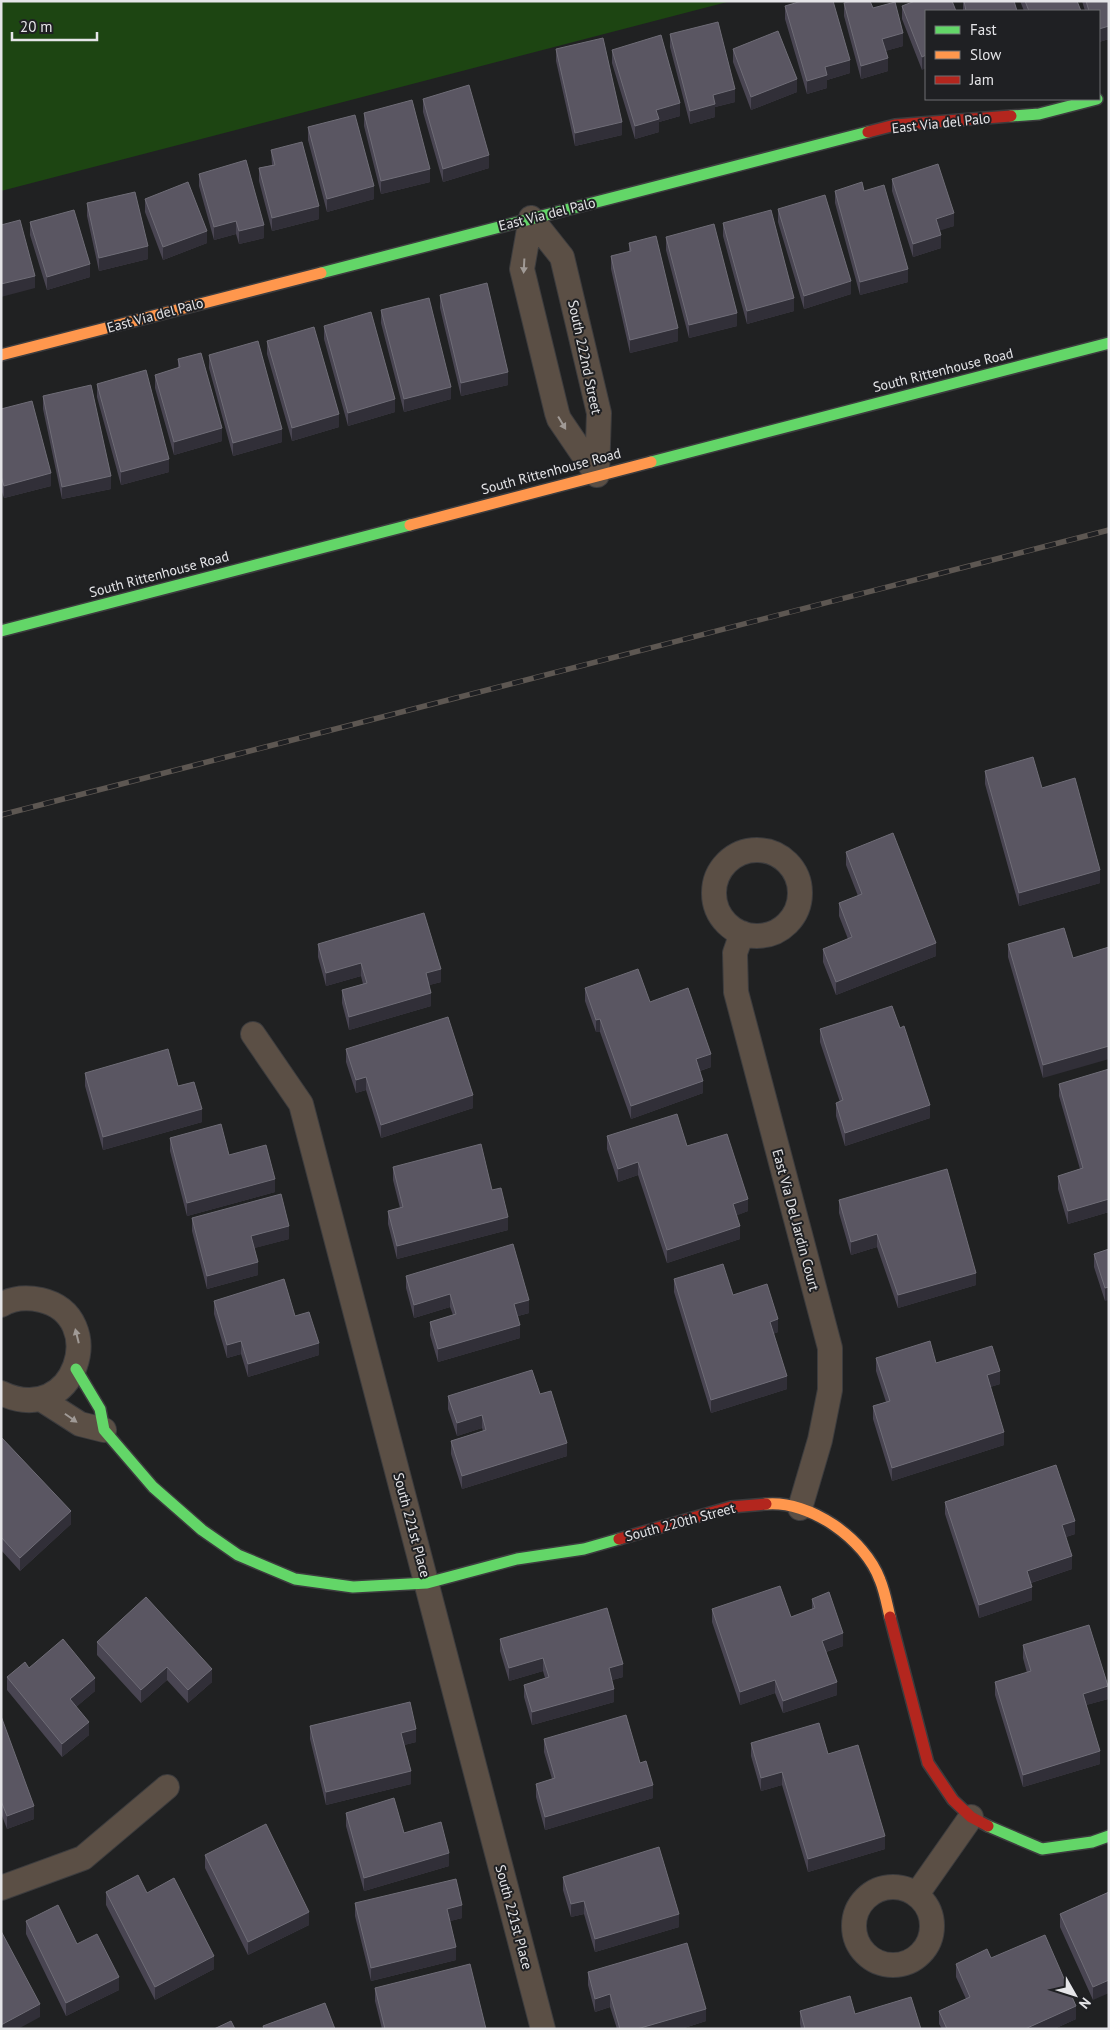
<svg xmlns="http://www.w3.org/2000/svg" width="1110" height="2030" font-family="'PT Sans',sans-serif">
<rect width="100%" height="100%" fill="#202122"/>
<path fill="#1d4512" d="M1,1h730l-730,190z"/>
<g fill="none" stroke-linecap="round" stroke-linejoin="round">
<g stroke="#3c3c3e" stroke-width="26">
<path id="street" d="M531,218l-9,51 35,144 2,6 38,56
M531,218l31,39 37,156 -2,62
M714 893a43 43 0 1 1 86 0a43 43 0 1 1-86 0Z
M742,933l-7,20 1,39 94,356v42l-10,50 -20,68
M253,1034l48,70 242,925
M1,1305c13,-8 26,-8 40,-5 69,16 35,129 -40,93
M41,1399l39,25 24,6
M854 1926a39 39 0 1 1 78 0a39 39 0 1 1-78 0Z
M1,1888l82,-30 84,-71
M917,1894l54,-77"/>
</g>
<g stroke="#3c3c3e" stroke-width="14">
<path id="fast" d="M1011,116l28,-2 58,-15
M321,273l547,-141
M651,462l458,-119
M1,631l409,-106
M76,1369l24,40 4,21 49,57 49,43 36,25 57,24 58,8 74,-4 90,-24 67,-10 35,-10
M988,1826l54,23 50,-7 17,-6"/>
</g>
<g stroke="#3c3c3e" stroke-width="14">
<path id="slow" d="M1,355l320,-82
M410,525l241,-63
M766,1504c44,-4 99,35 114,76 5,12 7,25 10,37"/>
</g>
<g stroke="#3c3c3e" stroke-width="14">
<path id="jam" d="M868,132l27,-7 116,-9
M619,1539l112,-32 35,-3
M890,1617l38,146 25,37 18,17 17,9"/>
</g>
<use href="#street" stroke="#5b4f45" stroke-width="24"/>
<use href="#fast" stroke="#63d668" stroke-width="11"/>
<use href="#slow" stroke="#ff974d" stroke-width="11"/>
<use href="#jam" stroke="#b3261e" stroke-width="11"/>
<g stroke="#5d5752" stroke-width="5.5">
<path id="rail" d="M1,815l1108,-285"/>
</g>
<use href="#rail" stroke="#1f2023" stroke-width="4" stroke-dasharray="11" stroke-linecap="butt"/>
</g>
<path fill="#494552" d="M963,1h51l3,10h-54z
M1020,1h57l4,10h-57z
M1082,1h27v38l-10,3v-31h-14z
M844,3l29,5 30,38 -18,5 3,20 -27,8 -17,-63z
M785,6l65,67 -23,7v8l-20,6 -22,-75z
M902,6l54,5 -34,59 -20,-51z
M670,34l65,68 -20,5v10l-25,7 -20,-77z
M556,49l66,86 -47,11 -19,-85z
M733,49l64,43 -46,18 -18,-48z
M612,50l68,66 -21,6v10l-24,7 -23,-76z
M423,99l66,69 -46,14 -20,-70z
M364,113l66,69 -49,12 -17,-68z
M308,127l66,72 -47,13 -19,-72z
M271,150l48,69 -47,12 -13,-50v-13l13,-3z
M199,174l65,64 -25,6 -3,-10 -22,6 -15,-54z
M892,179l62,47 -15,4 2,18 -28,9 -21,-66z
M835,191l73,91 -48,13 -25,-92z
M145,199l62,44 -44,17 -18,-48z
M87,203l61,56 -49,12 -12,-55z
M778,209l73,85 -47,15 -26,-87z
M30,222l60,55 -43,13 -17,-55z
M723,223l71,88 -47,13 -24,-88z
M666,237l71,89 -48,12 -23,-88z
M629,243l49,98 -48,12 -19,-84v-13l18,-4z
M440,295l68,90 -47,11 -21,-88z
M381,310l70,89 -47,13 -23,-89z
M324,326l71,86 -47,14 -24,-87z
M267,341l72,86 -47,14 -25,-87z
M209,355l73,87 -49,14 -24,-88z
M178,359l44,82 -48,14 -19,-67v-13l23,-7z
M97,384l72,88 -48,13 -24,-88z
M43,396l68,93 -49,10 -19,-90z
M1,409l50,77 -47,12 -3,-9z
M985,771l57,17 58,95 -81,23 -34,-122z
M846,852l90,104 -100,39 -13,-33v-13l25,-10 -9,-23v-13l19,-7 -12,-31z
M1064,928l-21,150 -35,-121v-13z
M318,944l123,38 -12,3 2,21 -82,24 -7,-27v-13l21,-6 -2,-8 -35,10 -8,-29z
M585,988l65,14 61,65 -11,4 3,22 -72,26 -31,-87h-4l-11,-31z
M820,1029l110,89 -85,28 -9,-30v-13l4,-1 -20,-60z
M346,1049l127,59 -92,30 -15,-48 -10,3 -10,-31z
M85,1073l93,13 24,36 -99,28 -18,-64z
M1059,1084l50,128 -41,12 -10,-35v-13l22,-7 -21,-73z
M607,1136l80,10 61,65 -11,4 3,24 -73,24 -29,-88 -20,7 -11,-33z
M170,1138l105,54 -88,24 -17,-65z
M393,1167l99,23 16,40 -111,29 -9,-35v-13l12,-3 -7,-28z
M839,1200l137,85 -78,23 -21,-61 -26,8 -12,-42z
M192,1218l97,21 -35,9 4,27 -51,14 -15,-58z
M1109,1249l-4,52 -11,-34v-13z
M406,1276l123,37 -11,3 2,22 -82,24 -8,-27v-13l23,-7 -3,-8 -36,11 -8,-30z
M674,1279l59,16 45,37 -5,2 14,55 -76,24 -37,-121z
M214,1301l81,15 24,39 -71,22 -7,-23 -14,4 -13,-44z
M876,1358l60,5 64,21 -10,3 14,58 -112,36 -19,-62v-13l13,-4 -10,-31z
M540,1394l27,62 -105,33 -11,-35v-13l32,-10 -1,-3 -25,8 -9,-27v-13z
M1,1437l70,87 -51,47 -19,-21z
M945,1502l130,32 -9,3 6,32 -41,14 1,17 -53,18 -34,-104z
M812,1599l31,47 -17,6 11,43 -54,18 -8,-20 -35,12 -28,-83v-13l79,8 21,-7z
M500,1639l123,38 -11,3 2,22 -82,23 -8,-28v-12l21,-7 -2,-7 -34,10 -9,-30z
M97,1642l115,40 -24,21 -21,-23 -26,23 -44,-48z
M1023,1645l85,54 -22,6 14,59 -77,23 -28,-92v-13l32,-9 -4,-15z
M7,1677l88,14 -19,16 13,28 -27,22 -55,-67z
M1,1716l33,103 -27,10 -6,-16z
M310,1726l106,16 -12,3 7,39 -85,21 -16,-66z
M544,1739l109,59 -108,32 -9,-33v-13l16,-5 -8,-27z
M751,1743l134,106 -77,23 -26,-87 -21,6 -10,-35z
M346,1813l58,20 45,33 -85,25 -18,-65z
M205,1855l104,70 -61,30 -43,-87z
M563,1877l116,50 -84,25 -11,-38 -13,3 -8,-27z
M106,1892l41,1 67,76 -59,31 -49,-95z
M1109,1892l-16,108 -33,-73v-13z
M355,1903l107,15 -12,3 6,39 -85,21 -16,-65z
M26,1921l51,23 42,46 -53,26 -40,-82z
M991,1958l85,61 -22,10h-112l-3,-5v-13l27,-12 -10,-22v-13z
M588,1972l118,49 -25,8h-64l-7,-22 -15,5 -7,-27z
M375,1988l111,41h-104l-7,-28z
M800,2011l55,3 66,15h-120l-1,-5z"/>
<path fill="#312f38" d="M1109,26v13l-10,3v-13z
M903,33v13l-21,6v-13z
M926,55v13l-4,2v-13z
M888,58v13l-27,8v-13z
M850,60v13l-23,7v8l-20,6v-13l18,-14z
M797,79v13l-46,18v-13z
M735,89v13l-20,5v10l-25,7v-13l23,-16z
M680,103v13l-21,6v10l-24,7v-13l21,-16z
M622,122v13l-47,11v-13z
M489,155v13l-46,14v-13z
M430,169v13l-49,12v-13z
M374,186v13l-47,13v-13z
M319,206v13l-47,12v-13z
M954,213v13l-18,6v-13z
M236,221v13l-22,6v-13z
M264,225v13l-25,6v-13z
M207,231v12l-44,17v-13z
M941,235v13l-28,9v-13z
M148,246v13l-49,12v-13z
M90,264v13l-43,13v-13z
M908,269v13l-48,13v-13z
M35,276v12l-34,9v-13z
M851,281v13l-47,15v-13z
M794,298v13l-47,13v-13z
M737,313v13l-48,12v-13z
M678,328v13l-48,12v-13z
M508,372v13l-47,11v-13z
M451,387v12l-47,13v-13z
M395,399v13l-47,14v-13z
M339,414v13l-47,14v-13z
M222,428v13l-48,14v-13z
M282,429v13l-49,14v-13z
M169,459v13l-48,13v-13z
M51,473v13l-47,12v-12z
M111,476v13l-49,10v-12z
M1100,870v13l-81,23v-13z
M936,943v13l-100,39v-13z
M361,963v13l-35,10v-13z
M441,969v13l-15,4v-13z
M431,993v13l-82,24v-13z
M600,1019v13h-4v-12z
M1109,1046v13l-66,19v-13z
M711,1054v13l-15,5v-13z
M366,1077v13l-10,3v-13z
M703,1081v12l-72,26v-13z
M473,1095v13l-92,30v-13z
M930,1105v13l-85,28v-13z
M202,1109v13l-99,28v-13z
M638,1162v13l-20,7v-13z
M275,1179v13l-88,24v-13z
M748,1199v12l-15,6v-13z
M1109,1199v13l-41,12v-13z
M508,1217v13l-111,29v-13z
M289,1226v13l-38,10v-13z
M740,1226v13l-73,24v-13z
M877,1234v13l-26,8v-13z
M258,1262v13l-51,14v-13z
M976,1273v12l-78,23v-13z
M1109,1287v13l-4,1v-13z
M450,1294v13l-36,11v-13z
M529,1300v13l-15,4v-13z
M778,1319v13l-8,3v-13z
M520,1325v13l-82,24v-13z
M241,1341v13l-14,4v-13z
M319,1343v12l-71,22v-13z
M1000,1371v13l-13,4v-13z
M787,1376v13l-76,24v-13z
M482,1415v13l-25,8v-13z
M1004,1432v13l-112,36v-13z
M567,1443v13l-105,33v-13z
M71,1511v13l-51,47v-13z
M1075,1521v13l-13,4v-13z
M1072,1556v13l-45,15v-13z
M1032,1587v13l-53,18v-13z
M843,1633v13l-21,7v-12z
M543,1658v13l-34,10v-13z
M623,1664v13l-14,4v-13z
M167,1667v13l-26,23v-13z
M212,1669v13l-24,21v-13z
M95,1678v13l-25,21v-13z
M775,1680v13l-35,12v-13z
M837,1682v13l-54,18v-12z
M1108,1686v13l-25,7v-12z
M614,1689v13l-82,23v-13z
M89,1722v13l-27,22v-13z
M416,1729v13l-15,4v-13z
M1100,1751v13l-77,23v-12z
M411,1771v13l-85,21v-13z
M782,1772v13l-21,6v-13z
M653,1785v13l-108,32v-13z
M34,1806v13l-27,10v-13z
M885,1836v13l-77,23v-13z
M449,1853v13l-85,25v-13z
M584,1901v13l-13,3v-13z
M462,1905v13l-15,4v-13z
M309,1912v13l-61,30v-13z
M679,1914v13l-84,25v-13z
M456,1947v13l-85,21v-13z
M214,1956v13l-59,31v-13z
M119,1977v13l-53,26v-13z
M1109,1980v13l-16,7v-13z
M610,1994v13l-15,5v-13z
M40,2004v13l-22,12h-17v-4z
M1076,2006v13l-22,10h-29z
M706,2009v12l-25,8h-44z"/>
<path fill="#5a5662" stroke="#6f6d77" d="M802,1h31l17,59 -25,7 2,8 -20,6 -22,-75z
M852,1h18l3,7 22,-6 8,31 -21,6 6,19 -27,8 -17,-63z
M915,1h37l4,10h-30v44l-4,2 -20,-51z
M964,1h50l3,10h-51z
M1025,1h52l4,10h-52z
M1086,1h23v25l-10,3v-18h-10z
M718,22l17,67 -22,6 2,9 -25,7 -20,-77z
M778,31l19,48 -46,18 -18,-48z
M661,35l19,68 -24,7 3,9 -24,7 -23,-76z
M603,38l19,84 -47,11 -19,-84z
M469,85l20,70 -46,14 -20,-70z
M412,100l18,69 -49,12 -17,-68z
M355,115l19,71 -47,13 -19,-72z
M302,142l17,64 -47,12 -13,-50 16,-3 -4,-15z
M246,160l18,65 -25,6 -3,-10 -22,6 -15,-53z
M938,164l16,49 -18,6 5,16 -28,9 -21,-65z
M188,182l19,49 -44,16 -18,-48z
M862,182l2,9 20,-6 24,84 -48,13 -25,-91z
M135,192l13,54 -49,12 -12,-55z
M825,195l26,86 -47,15 -26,-87z
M74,210l16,54 -43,13 -17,-55z
M771,210l23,88 -47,13 -24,-88z
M20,220l15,56 -34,8v-59z
M714,224l23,89 -48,12 -23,-88z
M656,236l22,92 -48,12 -19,-84 20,-5 -2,-8z
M487,283l21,89 -47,11 -21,-88z
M429,298l22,89 -47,12 -23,-89z
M371,312l24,87 -47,14 -24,-87z
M314,327l25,87 -47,14 -25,-87z
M258,341l24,88 -49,14 -24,-88z
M201,353l21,75 -48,14 -19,-67 25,-8 -2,-8z
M146,370l23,89 -48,13 -24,-88z
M91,385l20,91 -49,11 -19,-91z
M32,401l19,72 -47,13 -3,-10v-67z
M1033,757l9,31 33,-10 25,92 -81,23 -34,-122z
M893,833l43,110 -100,39 -13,-33 29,-12 -13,-34 23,-9 -16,-42z
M424,913l17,56 -15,4 5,20 -82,24 -7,-27 25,-7 -6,-20 -35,10 -8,-29z
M1064,928l9,30 36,-11v99l-66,19 -35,-121z
M638,969l12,33 38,-14 23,66 -15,5 7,22 -72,25 -31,-87 -4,1 -11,-32z
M892,1006l8,22 4,-2 26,79 -85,28 -9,-30 7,-3 -23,-71z
M448,1017l25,78 -92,30 -15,-48 -10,3 -10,-31z
M168,1049l10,37 16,-4 8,27 -99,28 -18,-64z
M1109,1069v130l-41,12 -10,-35 25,-8 -24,-84z
M677,1114l10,32 40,-12 21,65 -15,5 7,22 -73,24 -29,-88 -20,7 -11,-33z
M221,1124l8,31 37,-10 9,34 -88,24 -17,-65z
M481,1144l11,46 9,-2 7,29 -111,29 -9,-35 15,-4 -10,-40z
M947,1169l29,104 -78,22 -21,-61 -26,8 -12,-42z
M281,1194l8,32 -38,10 7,26 -51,14 -15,-58z
M513,1244l16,56 -15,4 6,21 -82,24 -8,-27 26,-8 -6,-20 -36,11 -8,-29z
M1109,1249v38l-4,1 -11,-34z
M723,1264l10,31 34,-11 11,35 -8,3 17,54 -76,24 -37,-121z
M284,1279l11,37 14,-4 10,31 -71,21 -7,-23 -14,4 -13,-44z
M930,1341l6,22 56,-17 8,25 -13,4 17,57 -112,36 -19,-62 17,-5 -14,-43z
M532,1370l8,24 11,-3 16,52 -105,33 -11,-35 35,-11 -4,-15 -25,8 -9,-27z
M1,1437l70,74 -51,47 -19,-21z
M1056,1465l19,56 -13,4 10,31 -45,15 5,16 -53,18 -34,-103z
M780,1586l11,31 24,-9 -3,-9 17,-7 14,41 -21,8 15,41 -54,19 -8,-21 -35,12 -28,-83z
M146,1597l66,72 -24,21 -21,-23 -26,23 -44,-48z
M607,1608l16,56 -14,4 5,21 -82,23 -8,-27 25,-8 -6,-19 -34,10 -9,-29z
M1089,1625l19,61 -25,8 17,57 -77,24 -28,-93 36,-11 -8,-26z
M63,1639l32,39 -25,21 19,23 -27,22 -55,-67 18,-15 4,6z
M410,1702l6,27 -15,4 10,38 -85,21 -16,-66z
M626,1715l14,48 6,-2 7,24 -108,32 -9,-33 19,-6 -11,-39z
M1,1716l33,90 -27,10 -6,-15z
M819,1723l9,31 30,-9 27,91 -77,23 -26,-87 -21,6 -10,-35z
M394,1798l10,35 37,-11 8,31 -85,25 -18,-65z
M266,1824l43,88 -61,30 -43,-87z
M659,1847l20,67 -84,25 -11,-38 -13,3 -8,-27z
M138,1875l9,18 27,-15 40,78 -59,31 -49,-95z
M456,1879l6,26 -15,4 9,38 -85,21 -16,-65z
M1109,1892v88l-16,7 -33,-73z
M58,1905l19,39 20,-10 22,43 -53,26 -40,-82z
M1,1931l39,73 -39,21z
M1045,1935l31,71 -51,23h-78l-8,-18 31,-14 -14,-33 31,-15 4,9z
M687,1943l19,66 -69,20h-17l-10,-35 -15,5 -7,-27z
M470,1964l16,65h-101l-10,-41z
M850,1996l5,18 56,-17 10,32h-116l-5,-18z
M325,2003l10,26h-71l-1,-3z
M231,2021l4,8h-21z"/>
<defs><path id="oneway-solid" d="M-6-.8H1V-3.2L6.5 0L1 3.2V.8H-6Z" transform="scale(1.25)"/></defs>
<g fill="#a09a96">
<use href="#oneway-solid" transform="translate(524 266) rotate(93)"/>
<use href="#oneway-solid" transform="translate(562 423) rotate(59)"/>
<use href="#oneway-solid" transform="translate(77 1336) rotate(-104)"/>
<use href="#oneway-solid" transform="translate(71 1418) rotate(35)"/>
</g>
<g text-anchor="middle" stroke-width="4" stroke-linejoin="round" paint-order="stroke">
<g font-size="14" fill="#e5e5e8" stroke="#1f2023">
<text transform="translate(941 123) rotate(-6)" y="5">East Via del Palo</text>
<text transform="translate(547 214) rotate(-14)" y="5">East Via del Palo</text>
<text transform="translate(155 315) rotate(-15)" y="5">East Via del Palo</text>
<text transform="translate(585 357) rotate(78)" y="5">South 222nd Street</text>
<text transform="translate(943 370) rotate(-14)" y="5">South Rittenhouse Road</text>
<text transform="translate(551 471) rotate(-15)" y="5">South Rittenhouse Road</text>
<text transform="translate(159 574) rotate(-15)" y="5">South Rittenhouse Road</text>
<text transform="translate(796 1220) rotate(75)" y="5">East Via Del Jardin Court</text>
<text transform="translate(680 1522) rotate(-15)" y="5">South 220th Street</text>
<text transform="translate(412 1525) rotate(75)" y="5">South 221st Place</text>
<text transform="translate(514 1917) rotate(75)" y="5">South 221st Place</text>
</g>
</g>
<rect width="1110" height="2030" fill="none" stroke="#e5e5e8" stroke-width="5"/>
<rect x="925" y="10" width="175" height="90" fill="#1f2023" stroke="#6e6f72"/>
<rect x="935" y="26" width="25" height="8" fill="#63d668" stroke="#6e6f72"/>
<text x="970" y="35" font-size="15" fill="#e5e5e8">Fast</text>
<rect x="935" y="51" width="25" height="8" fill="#ff974d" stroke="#6e6f72"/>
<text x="970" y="60" font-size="15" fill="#e5e5e8">Slow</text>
<rect x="935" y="76" width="25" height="8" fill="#b3261e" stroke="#6e6f72"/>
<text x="970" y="85" font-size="15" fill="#e5e5e8">Jam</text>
<g transform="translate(1075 1995) rotate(129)" stroke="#1f2023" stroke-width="4" paint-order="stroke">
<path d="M0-4L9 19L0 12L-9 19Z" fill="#e5e5e8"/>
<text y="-8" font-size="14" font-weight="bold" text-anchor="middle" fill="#e5e5e8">N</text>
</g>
<path d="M12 32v8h85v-8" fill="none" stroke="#e5e5e8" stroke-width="2.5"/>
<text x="20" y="32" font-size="15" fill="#e5e5e8" stroke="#1f2023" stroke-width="4" paint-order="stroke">20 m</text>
</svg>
